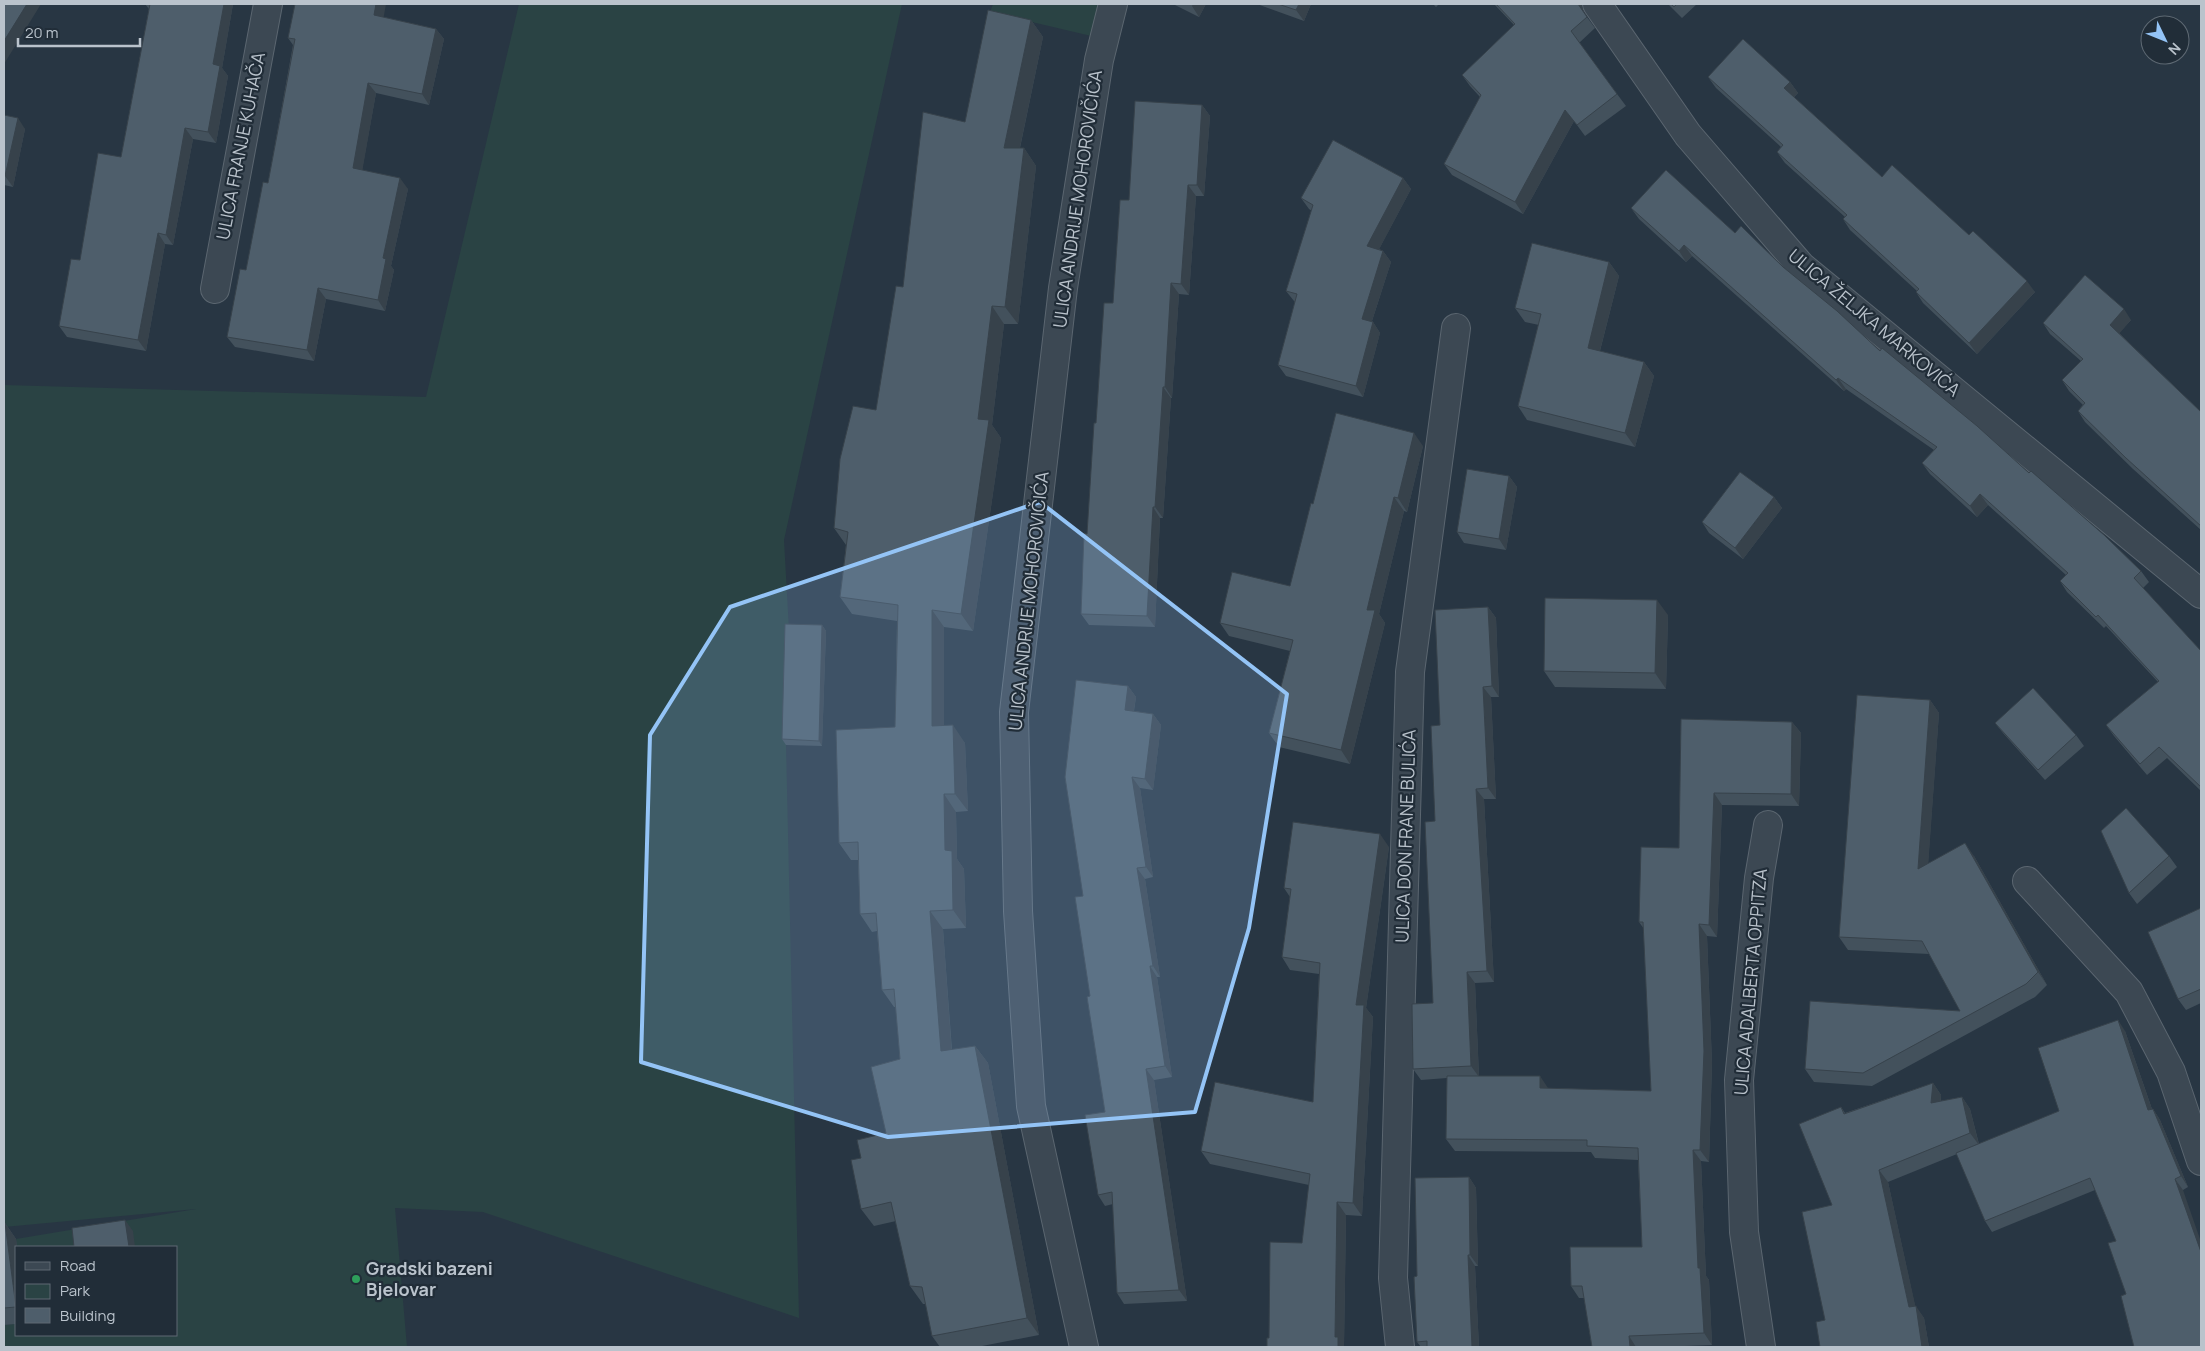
<svg xmlns="http://www.w3.org/2000/svg" width="2205" height="1351" font-family="Manrope,sans-serif">
<rect width="100%" height="100%" fill="#283643"/>
<path fill="#2a4344" d="M519,4h383l-118,536 5,90 -3,115 13,573 -316,-106 -88,-4 12,139h-403v-22l12,-1v11h160v-88h-159l-1,-8 180,-30 -192,18v-842l422,12z
M993,4h120l-9,35 -114,-27z"/>
<g fill="none" stroke-linecap="round" stroke-linejoin="round">
<g stroke="#5b6670" stroke-width="30">
<path id="street" d="M1597,4l91,131 113,131 400,328
M215,289l53,-285
M2027,881l102,111 42,80 30,89
M1084,1347l-53,-241 -13,-195 -4,-199 49,-424 36,-228 14,-56
M1400,1347l-7,-69 17,-606 46,-344
M1761,1347l-17,-115 -5,-152 20,-202 9,-53"/>
</g>
<use href="#street" stroke="#3c4853" stroke-width="28"/>
</g>
<path fill="#43515c" d="M145,4h88l-11,64 6,8 -12,67 -23,-4 -20,106 -8,-1 -19,107 -79,-14 -8,-11 21,-66 41,-103 28,-148z
M1173,4h33l-7,13z
M1257,4h54l-7,17z
M1433,4h6l-3,3z
M1494,4h87l3,9 11,15 -16,15 47,63 -41,30 -11,-15 -51,93 -71,-39 -8,-11 36,-67 -10,-11 -8,-11 52,-50z
M1668,4h29l-15,14z
M383,17l53,12 8,10 -15,66 -53,-12 -14,77 46,19 -17,77 3,4 -9,41 -59,-12 -12,62 -79,-14 -8,-10 19,-67 22,-87 25,-138 -5,-7z
M1031,20l12,17 -23,111h4l12,18 -18,158h-14l-12,101 9,13 -28,193 -29,-4v99l21,17 3,68 -12,1 1,47 7,10 2,59 -23,1 9,121 23,-4 13,17 51,272 -62,12h-37l-8,-11 -6,-32h-3l-13,-18 -14,-65 -22,5 -13,-17v-51l25,-25 14,-74 -4,-52h-2l-12,-17 -5,-59 -5,1 -12,-18 -2,-54h-7l-12,-17 56,-116 2,-106 -45,-7 -12,-17 6,-52 -12,-17 42,-118 27,-123 62,-165z
M1708,77l82,5 8,11 -4,4 88,80 87,58 66,57 -58,62 -54,-51 -7,-11 1,-1 -67,-61 -7,-11 2,-2 -60,-54 -8,-11 4,-5 -65,-59z
M1202,105l8,11 -6,80h-8l-7,99 -10,-1 -7,104h-1l-8,120h-3l-5,109 -66,-2 -8,-11 6,-80 9,-111 17,-120z
M4,115l21,14 -12,58 -9,-2z
M1403,178l8,11 -32,60 4,2 8,11 -19,59 1,1 7,11 -17,64 -77,-21 -8,-11 17,-63 -1,-1 -8,-10 26,-80 -3,-2 -8,-11z
M1631,208l104,25 48,34 97,84 149,122 112,98 8,11 -6,6 58,63v140l-34,-33 -20,17 -33,-39 -8,-11 52,-43 -52,-56 -2,2 -37,-36 -7,-11 6,-6 -78,-70 -11,12 -47,-43 -8,-11 12,-13 -88,-61 -2,2 -152,-135 -6,6 -47,-43z
M1609,262l10,14 -19,75 44,11 10,14 -19,71 -108,-27 -9,-14 21,-81 -14,-3 -10,-14z
M2131,320l-12,13 82,79v118l-68,-61 -48,-47 -7,-11 5,-6 -14,-14 -7,-11 19,-19 -31,-27 -7,-11z
M1423,446l-16,66 -3,-1 -25,103 6,9 -35,141 -71,-17 -10,-14 21,-82 -61,-15 -9,-13 70,-37z
M1509,476l8,11 -11,63 -42,-7 -7,-11z
M1774,497l8,11 -39,51 -34,-26 -7,-11z
M1488,607l8,11 3,79h-8l5,102h-12l10,183 -19,1 4,93 69,12 103,3 -7,-162 -5,-7 40,-74 2,-129 111,3 9,11 -2,73 -77,-1 -5,132 -10,-1 5,127 -3,99 -8,-1 5,115 3,4 3,65 -53,2h-67l-8,-49h-5l-8,-12 71,-39 -4,-87 -43,-2 -4,-6 -136,-1 -9,-12 1,-61 -26,2 -8,-11 20,-66 2,-182 5,-96z
M1668,615l-2,74 -111,-2 -11,-16z
M822,625l4,6 -4,115 -36,-1 -4,-6z
M1128,686l8,11 -2,14 19,3 8,11 -8,65 -13,-2 13,89 -8,2 15,98h-3l15,100 -18,3 33,221 -63,3 -7,-11 -4,-89 -8,2 -7,-11 7,-83 -15,-116 -7,-100z
M1930,700l9,13 -11,150 46,-7 73,129 -12,12 -163,89 -58,-4 -9,-13 155,-58 -31,-57 -81,-4 -9,-13z
M1995,723l81,12 8,11 -39,34 -42,-47z
M1389,847l-23,161 7,9 -11,199 -16,-1 -2,131 -75,-8 33,-95 7,-58 -99,-21 -9,-13 112,-49 6,-128 -29,-4 -8,-13 8,-60 -6,-9z
M2169,856l8,11 -40,37 -8,-11z
M2201,908v95l-15,7 -8,-11z
M2125,1031l27,78h1l7,11 28,67 -5,3 -57,104 -10,-53 -21,-51 -103,42 -7,-11 -28,-67 -69,28 27,124 9,12 5,29h-109l5,-27 16,-213 4,6 88,-30 8,12v6l21,-4 8,12 9,35 80,-33z
M1469,1177l7,11 2,78h-3l4,81h-58l-4,-5z
M4,1223h1l11,16 1,8h-1v77l-12,1z"/>
<path fill="#37424b" d="M27,4h14l-37,60v-23z
M224,4h9l-11,64 6,8 -12,67 -8,-11 5,-68z
M376,4h10l-4,22 -8,-11z
M1193,4h13l-7,13 -7,-11z
M1299,4h12l-7,17 -8,-11z
M1578,4h3l3,9z
M1031,20l12,17 -27,129 -12,-18z
M436,29l8,10 -15,66 -7,-11z
M1790,82l8,11 -6,6 -8,-11z
M368,83l8,10 -15,85 -8,-10z
M1202,105l8,11 -6,80 -7,-11z
M1565,110l9,11 -51,93 -8,-12z
M18,118l7,11 -12,58 -8,-11z
M185,128l8,11 -20,106 -7,-10z
M1024,148l12,18 -18,158 -13,-17z
M400,178l8,11 -17,77 3,4 -9,41 -7,-11 5,-42z
M1403,178l8,11 -36,68 -8,-11z
M1188,185l8,11 -7,99 -8,-11z
M158,233l7,11 -19,107 -8,-11z
M1684,245l8,11 -6,6 -7,-11z
M1383,251l8,11 -22,68 -7,-11z
M1609,262l10,14 -22,86 -9,-14z
M2027,281l8,11 -58,62 -8,-11z
M1171,283l8,11 -7,104 -7,-11z
M318,288l8,11 -12,62 -7,-11z
M992,306l12,18 -12,101 9,13 -28,193 -12,-17 17,-195z
M2124,309l7,11 -13,15 -8,-10z
M1373,322l7,11 -17,64 -7,-11z
M1644,362l10,14 -19,71 -10,-14z
M1838,378l8,11 -2,2 -8,-11z
M1163,387l8,11 -8,120 -8,-11z
M1414,433l9,13 -16,66 -9,-14z
M1509,476l8,11 -11,63 -7,-11z
M1980,494l8,11 -11,12 -7,-11z
M1394,497l10,14 -25,103 6,9 -35,141 -9,-14 26,-140z
M1774,497l8,11 -39,51 -8,-11z
M1153,507l7,11 -5,109 -8,-11z
M1657,600l11,15 -2,74 -11,-16z
M1488,607l8,11 3,79 -7,-11z
M932,610l12,17v116l-12,-17z
M822,625l4,6 -4,115 -3,-5z
M1128,686l8,11 -4,24 -7,-11z
M1483,687l8,10 5,102 -8,-11z
M1930,700l9,13 -12,169 -9,-13z
M1153,714l8,11 -8,65 -8,-11z
M1792,722l9,11 -2,73 -8,-12z
M953,725l12,18 3,68 -13,-17z
M1132,777l8,11 13,89 -7,-10z
M1476,789l8,10 10,183 -7,-11z
M1714,793l8,12 -5,132 -8,-12z
M944,794l12,18 1,47 7,10 2,59 -13,-18 -8,-60z
M1380,834l9,13 -23,161 7,9 -11,199 -9,-13 3,-198z
M1965,843l9,13 73,129 -9,-13z
M1137,868l8,11 15,98 -7,-11z
M930,911l13,18 10,140 -12,-18z
M1699,924l8,12 5,127 -3,99 -9,-12z
M1150,966l7,11 15,100 -7,-11z
M1467,972l8,11 4,94 -8,-11z
M2118,1020l7,11 31,90 -8,-11z
M975,1046l13,17 51,272 -12,-17z
M1146,1069l8,11 33,221 -8,-11z
M1540,1076l8,12h-8z
M1933,1083l8,12 -1,20 -9,-12z
M1962,1097l8,12 9,36 -9,-12z
M2153,1109l7,11 28,67 -7,-11z
M1693,1150l8,11 5,115 3,4 3,65 -8,-12 -6,-65z
M1879,1170l9,12 30,136 -2,-12 8,12 5,29h-7l-13,-40z
M1469,1177l7,11 2,78 -8,-11z
M2175,1179l8,11 18,52v10z
M1337,1202l9,13 -2,131 1,1h-7l-3,-10z
M125,1220l8,11 2,16h-6z
M5,1223l11,16 1,8h-1v60z
M1468,1255l7,11 4,81h-7z
M1629,1336l7,11h-6z"/>
<path fill="#4e5e6b" stroke="#37424b" d="M4,4h23l-23,37z
M150,4h74l-11,60 7,2 -12,66 -23,-4 -19,107 -8,-2 -20,107 -79,-14 12,-67 9,1 18,-107 23,4z
M295,4h81l-2,11 62,14 -14,65 -54,-11 -15,85 47,10 -17,80 3,1 -8,41 -60,-12 -11,62 -80,-13 13,-68 6,1 17,-88 5,1 27,-144 -7,-1z
M1278,4h21l-3,6z
M1496,4h82l9,13 -16,14 46,63 -40,31 -12,-15 -50,92 -71,-38 37,-69 -19,-20 53,-51z
M1671,4h6l-3,3z
M988,10l43,10 -27,128h20l-19,159 -13,-1 -14,113 11,1 -28,194 -29,-4v116l21,-1 2,69h-11l1,56 7,1 1,59 -23,1 11,140 34,-5 52,272 -95,18 -10,-49 -12,-1 -19,-84 -30,7 -10,-49 10,-2 -4,-18 29,-7 -15,-66 29,-8 -6,-70 -12,1 -6,-77 -16,1 -2,-72 -19,1 -3,-113 59,-3 3,-122 -58,-8 8,-65 -14,-4 6,-69 13,-53 23,4 20,-124 7,1 20,-175 42,10z
M1743,39l47,43 -6,6 98,89 10,-12 77,70 4,-4 54,50 -58,62 -53,-51 3,-3 -76,-70 4,-4 -70,-63 6,-7 -75,-68z
M1135,101l67,4 -5,80h-9l-7,99 -10,-1 -6,104h-2l-8,120h-2l-6,109 -66,-2 3,-81 3,1 7,-111h2l8,-120h9l7,-103h9z
M4,115l14,3 -13,58h-1z
M1333,140l70,38 -36,68 16,5 -21,68 11,3 -17,64 -78,-21 19,-71 -11,-3 27,-86 -12,-7z
M1666,170l69,63 6,-7 42,41 54,44 43,40 2,-3 95,78 52,47 2,-2 73,64 37,36 -7,7 67,73v136l-42,-40 -19,17 -34,-39 53,-44 -61,-66 -2,2 -36,-36 8,-8 -88,-79 -10,12 -48,-43 15,-16 -99,-69 -2,2 -152,-135 -5,6 -48,-43z
M1532,243l77,19 -21,86 56,14 -19,71 -107,-27 23,-92 -26,-6z
M2085,275l39,34 -14,16 91,87v114l-75,-68 -48,-47 7,-8 -23,-23 21,-21 -40,-36z
M1336,413l78,20 -16,65 -4,-1 -27,113h8l-34,140 -72,-17 24,-93 -73,-17 12,-51 58,14 21,-83 2,1z
M1467,469l42,7 -10,63 -42,-7z
M1740,472l34,25 -39,51 -33,-26z
M1545,598l112,2 -2,73 -111,-2z
M1488,607l4,79 -9,1 5,101 -12,1 11,182 -20,1 4,94 -58,3 -1,-65 21,-1 -8,-181 10,-1 -4,-95 9,-1 -5,-115z
M785,624l37,1 -3,116 -37,-2z
M1076,680l52,6 -3,24 28,4 -8,65 -13,-2 14,90 -9,1 16,98h-3l15,100 -19,3 33,221 -62,3 -5,-101 -14,3 -13,-80 20,-3 -18,-115 3,-1 -15,-99 8,-1 -18,-119z
M2033,688l43,47 -38,35 -43,-47z
M1857,695l73,5 -12,169 47,-26 73,129 -12,12 -163,89 -58,-4 5,-68 150,10 -38,-70 -83,-4z
M1681,719l111,3 -1,72 -77,-1 -5,132 -10,-1 5,127 -4,99h-7l5,118h2l4,65 -75,3 1,11h-38l-10,-61h-11l-1,-39h72l-4,-99 -51,-2v-6l-141,-1 1,-63h93v12l111,3 -8,-169h-4l2,-75 38,1z
M2126,808l43,48 -40,37 -28,-62z
M1293,822l87,12 -24,171h8l-11,198 -16,-1 -2,135h3v10h-71v-9h2l1,-96 32,1 8,-69 -109,-23 14,-69 98,20 7,-139 -38,-6 9,-68 -7,-1z
M2201,908v81l-23,10 -30,-67z
M2118,1020l30,90 5,-1 28,67 -6,3 26,73v95h-67l-13,-51 5,-2 -18,-51 8,-2 -26,-63 -105,43 -29,-68 103,-42 -21,-63z
M1933,1083l-2,20 31,-6 8,36 -91,37 30,137 7,-1 6,41h-102l-4,-25 9,-2 -23,-108 30,-7 -33,-81 42,-17 3,7z
M1469,1177l1,78h-2l4,92h-45v-6l-10,1 -3,-65 3,-1 -2,-98z
M125,1220l4,27h-55l-2,-19z
M4,1223h1l11,84 -12,1z"/>
<path fill="#94c4f6" fill-opacity="0.2" stroke="#94c4f6" stroke-width="4" stroke-linejoin="round" d="M1040,502l247,192 -38,234 -54,184 -307,25 -247,-75 9,-327 80,-128z"/>
<circle fill="#2e9e5b" stroke="#212d38" stroke-width="2" cx="356" cy="1279" r="5"/>
<g text-anchor="middle" stroke-width="4.5" stroke-linejoin="round" paint-order="stroke">
<g font-size="18" fill="#bac3cc" stroke="#212d38">
<text transform="translate(241 146) rotate(-79)" y="6">ULICA FRANJE KUHAČA</text>
<text transform="translate(1078 199) rotate(-82)" y="6">ULICA ANDRIJE MOHOROVIČIĆA</text>
<text transform="translate(1874 323) rotate(40)" y="6">ULICA ŽELJKA MARKOVIĆA</text>
<text transform="translate(1029 601) rotate(-84)" y="6">ULICA ANDRIJE MOHOROVIČIĆA</text>
<text transform="translate(1406 836) rotate(-88)" y="6">ULICA DON FRANE BULIĆA</text>
<text transform="translate(1751 982) rotate(-85)" y="6">ULICA ADALBERTA OPPITZA</text>
</g>
<g font-size="18" font-weight="bold" fill="#bac3cc" stroke="#212d38" text-anchor="start">
<text x="366" y="1275">Gradski bazeni<tspan x="366" dy="21">Bjelovar</tspan></text>
</g>
</g>
<rect width="2205" height="1351" fill="none" stroke="#bac3cc" stroke-width="10"/>
<rect x="15" y="1246" width="162" height="90" fill="#212d38" stroke="#5e6973"/>
<rect x="25" y="1262" width="25" height="8" fill="#3c4853" stroke="#5e6973"/>
<text x="60" y="1271" font-size="15" fill="#bac3cc">Road</text>
<rect x="25" y="1284" width="25" height="15" fill="#2a4344" stroke="#5e6973"/>
<text x="60" y="1296" font-size="15" fill="#bac3cc">Park</text>
<rect x="25" y="1308" width="25" height="15" fill="#4e5e6b" stroke="#5e6973"/>
<text x="60" y="1321" font-size="15" fill="#bac3cc">Building</text>
<g transform="translate(2165 40) rotate(133)"><circle r="24" fill="#212d38" stroke="#5e6973"/>
<path d="M0-4L9 19L0 12L-9 19Z" fill="#94c4f6"/>
<text y="-8" font-size="14" font-weight="bold" text-anchor="middle" fill="#bac3cc">N</text>
</g>
<path d="M18 38v8h122v-8" fill="none" stroke="#bac3cc" stroke-width="2.5"/>
<text x="25" y="38" font-size="15" fill="#bac3cc" stroke="#212d38" stroke-width="4" paint-order="stroke">20 m</text>
</svg>
